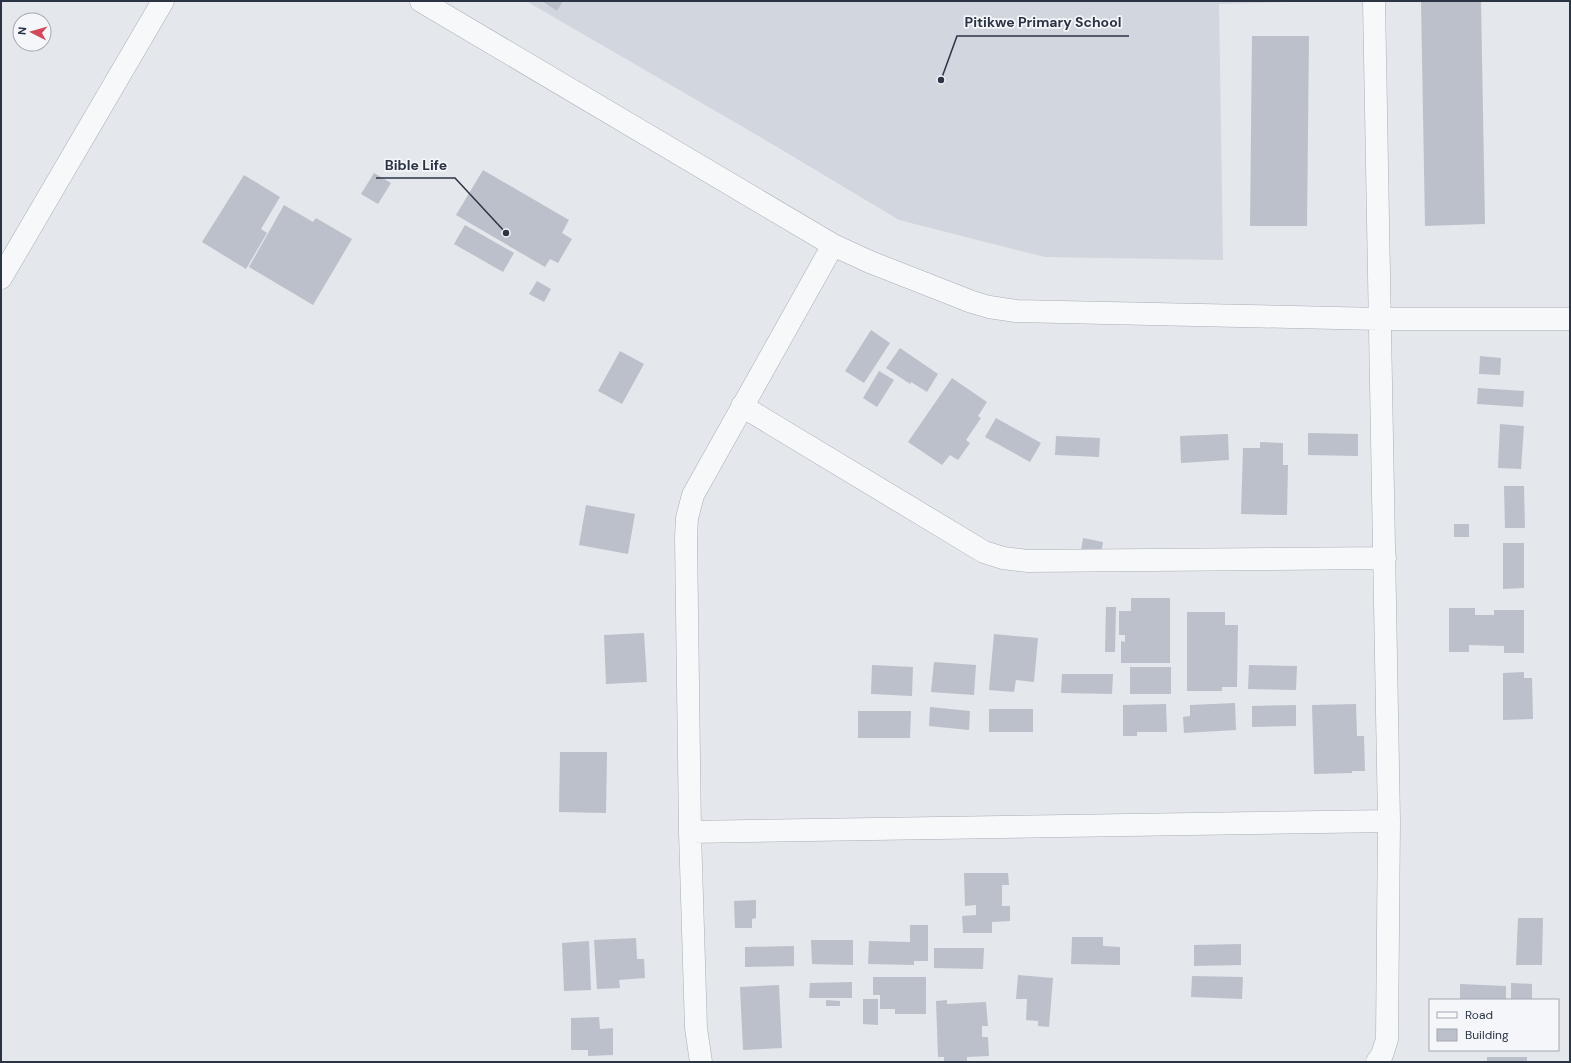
<svg xmlns="http://www.w3.org/2000/svg" width="1571" height="1063" font-family="'DM Sans',sans-serif">
<rect width="100%" height="100%" fill="#e4e7ec"/>
<path fill="#d2d6de" d="M526,1h803l-110,3 4,256 -178,-3 -146,-37 -137,-82z"/>
<path fill="#bbc0ca" d="M542,1h21l-6,10z
M1421,1h60l4,223 -60,2z
M1252,36h57l-2,190h-57z
M483,170l86,50 -7,13 10,6 -14,24 -8,-4 -5,8 -89,-52z
M374,173l17,10 -13,21 -17,-10z
M244,175l36,22 -19,32 6,4 -21,36 -44,-27z
M284,205l29,17 3,-4 36,21 -39,66 -64,-38z
M465,225l49,28 -11,19 -49,-28z
M537,281l14,8 -7,13 -15,-8z
M871,330l19,13 -26,40 -19,-12z
M900,348l38,26 -11,18 -16,-10 -1,2 -24,-16z
M620,351l24,13 -22,40 -24,-13z
M1480,356l21,2 -1,17 -21,-1z
M879,371l15,9 -17,27 -14,-9z
M952,378l35,24 -9,14 3,2 -15,22 4,3 -12,17 -8,-5 -8,10 -34,-23z
M1478,388l46,3 -1,16 -46,-3z
M996,418l45,25 -11,19 -45,-25z
M1500,424l24,2 -3,43 -23,-1z
M1308,433l50,1v22l-50,-1z
M1228,434l1,26 -48,3 -1,-27z
M1056,436l44,2 -1,19 -44,-2z
M1260,442l23,1v22h5l-1,50 -46,-1 2,-66h17z
M1504,486h20l1,42h-20z
M586,505l49,9 -7,40 -49,-9z
M1454,524h15v13h-15z
M1083,538l20,4 -2,13 -20,-4z
M1503,543h21v45l-21,1z
M1131,598h39v65h-49v-22l4,1v-7h-6v-24h12z
M1106,607h10l-1,45h-10z
M1449,608h26v7h19v-5h30v43h-20v-7l-35,-1v7h-20z
M1187,612h38v13h13l-1,62h-15v4h-35z
M644,633l3,49 -41,2 -2,-49z
M994,634l44,4 -4,44 -18,-2 -2,12 -25,-2z
M934,662l42,3 -2,30 -43,-3z
M872,665l41,2 -1,29 -41,-2z
M1249,665l48,1 -1,24 -48,-1z
M1130,667h41v27h-41z
M1524,672v6h8l1,41 -30,1v-47z
M1062,674h51l-1,20 -51,-1z
M1235,703l1,27 -52,3 -1,-16 7,-1v-11z
M1166,704l1,28h-30v4h-14v-31z
M1356,704l1,32h7l1,35h-13v2l-38,1 -2,-69z
M1296,705v21l-44,1v-21z
M930,707l40,4 -1,19 -40,-4z
M989,709h44v23h-44z
M858,711h53l-1,27h-52z
M560,752h47l-1,61 -47,-1z
M964,873h44l1,12h-7v21h8v15l-18,1v11h-29l-1,-17 14,-1v-10l-11,1z
M756,900v18l-4,1v9h-17l-1,-27z
M1518,918h25l-1,47h-26z
M910,925h18v36h-14v4l-46,-1 1,-23 41,1z
M1072,937h31v9l17,1v18l-49,-1z
M636,938l1,21h7l1,19 -26,2 1,8 -23,1 -3,-49z
M811,940h42v25l-41,-1z
M589,941l2,49 -27,1 -2,-48z
M1241,944v21l-47,1v-21z
M794,946v20l-49,1v-20z
M934,948h50l-1,21 -49,-1z
M1018,975l35,3 -4,49 -11,-1v-5l-12,-1 1,-21h-11z
M1192,976l51,1 -1,22 -51,-2z
M873,977h53v37h-31v-5h-15v-14h-7z
M852,982v16h-43l1,-15z
M1511,983l21,1v16h-21z
M1460,984l46,2v14h-46z
M779,985l3,63 -39,2 -3,-63z
M863,999h15v26l-15,-1z
M826,1000l14,1v5h-14z
M947,1000v4l39,-2 2,24h-6v11h6l1,19 -22,1v5h-23v-5h-6l-2,-56z
M599,1017l1,12 13,-1v27l-25,1v-6h-17v-32z
M1487,1057h40v5h-40z"/>
<g fill="none" stroke-linecap="round" stroke-linejoin="round">
<g stroke="#a9aeb7" stroke-width="23">
<path id="minor" d="M421,1l412,244 37,17 102,40 17,5 27,4 364,8h190
M1374,1l15,820 -2,218 -5,16 -5,7
M742,406l242,146 19,6 25,3 357,-3
M690,832l699,-11
M701,1062l-5,-34 -6,-196 -4,-295 1,-19 6,-23 140,-250"/>
</g>
<g stroke="#a9aeb7" stroke-width="23">
<path id="tertiary" d="M1,278l162,-277"/>
</g>
<use href="#minor" stroke="#f7f8fa" stroke-width="22"/>
<use href="#tertiary" stroke="#f7f8fa" stroke-width="22"/>
</g>
<path fill="none" stroke="#2b3445" stroke-width="1.5" d="M941 80L957 36H1129M506 233L455 178H376"/>
<g fill="#2b3445" stroke="#f4f6f9" stroke-width="1.5">
<circle cx="941" cy="80" r="4"/>
<circle cx="506" cy="233" r="4"/>
</g>
<g font-size="14" text-anchor="middle" font-weight="bold" fill="#2b3445" stroke="#f4f6f9" stroke-width="3.5" stroke-linejoin="round" paint-order="stroke">
<text x="1043" y="27">Pitikwe Primary School</text>
<text x="416" y="170">Bible Life</text>
</g>
<rect width="1571" height="1063" fill="none" stroke="#2b3445" stroke-width="4"/>
<rect x="1429" y="999" width="130" height="52" fill="#f4f6f9" stroke="#a4a8b1"/>
<rect x="1437" y="1012" width="20" height="6" fill="#f7f8fa" stroke="#a4a8b1"/>
<text x="1465" y="1019" font-size="12" fill="#2b3445">Road</text>
<rect x="1437" y="1029" width="20" height="12" fill="#bbc0ca" stroke="#a4a8b1"/>
<text x="1465" y="1039" font-size="12" fill="#2b3445">Building</text>
<g transform="translate(32 32) rotate(276)"><circle r="19" fill="#f4f6f9" stroke="#a4a8b1"/>
<path d="M0-3L7 15L0 10L-7 15Z" fill="#d1495b"/>
<text y="-6" font-size="11" font-weight="bold" text-anchor="middle" fill="#2b3445">N</text>
</g>
</svg>
